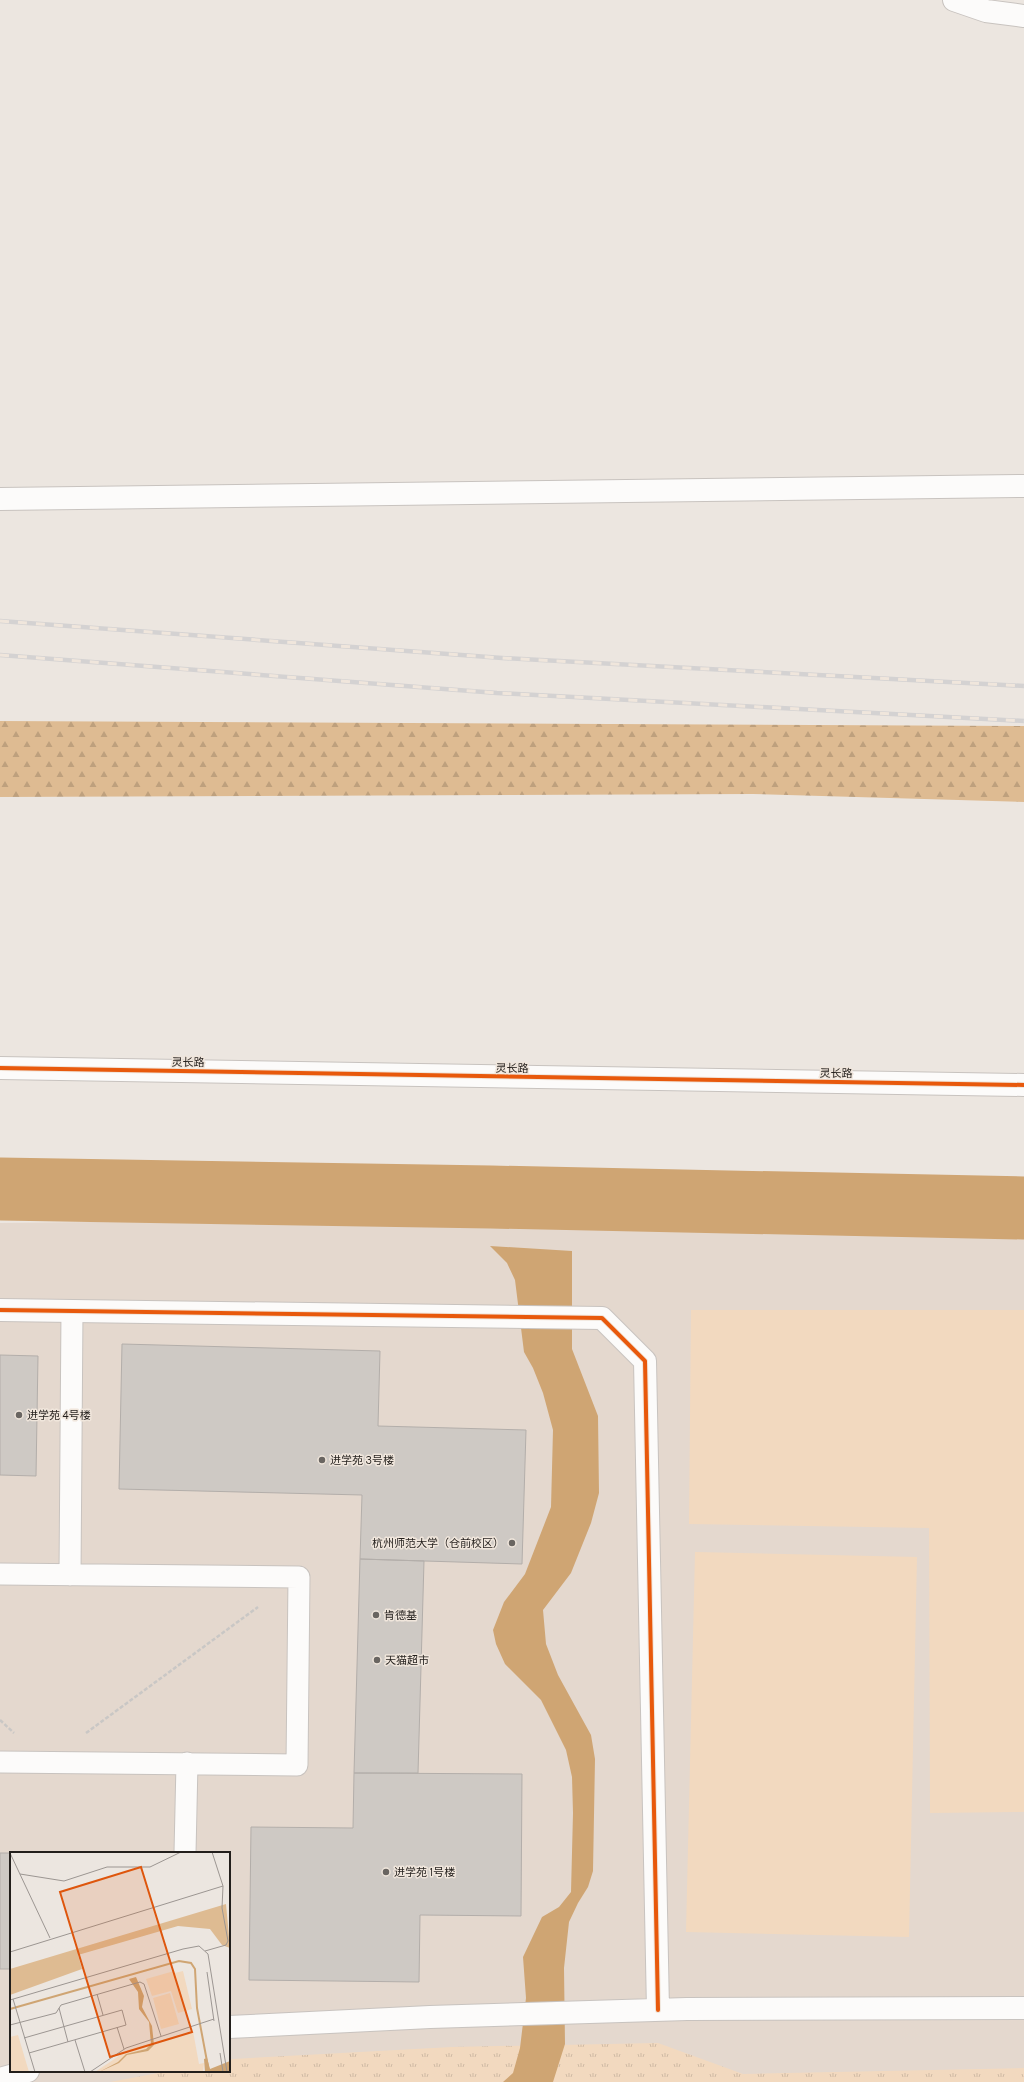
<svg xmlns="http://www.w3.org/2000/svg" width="1024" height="2082" font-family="Karla,'Noto Sans SC',sans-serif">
<defs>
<pattern id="grass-tufts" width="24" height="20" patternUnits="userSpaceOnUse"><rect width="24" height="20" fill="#f2d9bf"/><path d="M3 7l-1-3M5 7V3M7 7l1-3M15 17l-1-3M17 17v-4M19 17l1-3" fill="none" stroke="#cfbaa4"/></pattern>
<pattern id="forest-firs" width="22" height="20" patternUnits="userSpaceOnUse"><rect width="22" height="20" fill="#debb92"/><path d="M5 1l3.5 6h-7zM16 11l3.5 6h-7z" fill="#bea07d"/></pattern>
</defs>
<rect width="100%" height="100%" fill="#ece6e0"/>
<path fill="#e4d8ce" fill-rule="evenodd" d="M365,1219l659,13v850h-1024v-859zM11,1853h218v218h-218z"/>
<path fill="url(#grass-tufts)" d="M658,2043l85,31 281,-6v14h-914l59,-11h60v-11l4,-1 219,-12z"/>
<path fill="url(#forest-firs)" d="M0,721l1024,5v76l-271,-8 -753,3z"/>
<path fill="#f2d9bf" d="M691,1310h333v502l-94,1 -1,-285 -240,-4z
M695,1552l222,5 -8,380 -223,-5z"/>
<path fill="#cfa573" d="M490,1246l82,5v98l26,67 1,77 -8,30 -20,50 -28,37 3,34 12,31 33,60 4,24 -2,112 -5,16 -10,16 -9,19 -5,46 1,76 -12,38h-50l10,-9 7,-25 6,-50 -3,-41 19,-40 17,-10 12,-15 2,-79 -1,-36 -6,-27 -25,-50 -36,-36 -9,-20 -3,-14 11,-28 21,-28 26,-67 2,-77 -10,-37 -10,-25 -9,-16 -9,-72 -8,-17z"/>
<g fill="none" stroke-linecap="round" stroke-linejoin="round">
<path stroke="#cfa573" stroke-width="63" d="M0,1189l491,8 533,11"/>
</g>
<path fill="#cec9c4" stroke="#b3aeaa" d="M122,1344l258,7 -2,75 148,4 -4,134 -162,-5 2,-64 -243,-6z
M0,1355l38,1 -2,120 -36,-1z
M360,1559l64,2 -6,212h-64z
M354,1773l168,1 -1,142 -101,-1 -1,67 -170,-2 2,-153 102,1z
M0,1853h23h-12v116h-11z"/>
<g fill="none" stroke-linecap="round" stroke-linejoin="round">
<g stroke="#c8c3bf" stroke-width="23">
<path id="lane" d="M0,1574l299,3 -2,188 -297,-3
M70,1575l2,-264
M185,1853l2,-90"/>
</g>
<g stroke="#c8c3bf" stroke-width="24">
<path id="street" d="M954,0l32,11 38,5
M0,499l1024,-13
M0,1068l1024,17
M0,1310l602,8 43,43 13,649
M229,2027l201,-10 257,-8 337,-1
M0,2079l28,-8"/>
</g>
<path stroke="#c9c7c5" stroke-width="2.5" stroke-dasharray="4 2" stroke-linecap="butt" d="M0,1720l14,13
M86,1733l172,-126"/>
<use href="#lane" stroke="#fcfbfa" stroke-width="21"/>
<use href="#street" stroke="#fcfbfa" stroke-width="22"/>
<g stroke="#d4d2d2" stroke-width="4.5">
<path id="rail" d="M0,621l502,37 522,28
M0,655l497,38 527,28"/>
</g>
<use href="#rail" stroke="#f0e6dc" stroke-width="3" stroke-dasharray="9" stroke-linecap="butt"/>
<g stroke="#f0e6dc" stroke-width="6">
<path id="cycleway" d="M0,1068l1024,17
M0,1310l602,8 43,43 13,649"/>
</g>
<use href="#cycleway" stroke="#e8590c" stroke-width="4"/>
</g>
<g fill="#696561" stroke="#f0e6dc" stroke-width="1.5">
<circle cx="19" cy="1415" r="4"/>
<circle cx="322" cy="1460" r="4"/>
<circle cx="512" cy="1543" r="4"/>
<circle cx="376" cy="1615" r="4"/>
<circle cx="377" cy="1660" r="4"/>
<circle cx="386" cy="1872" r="4"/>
</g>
<g text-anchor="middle" stroke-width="3" stroke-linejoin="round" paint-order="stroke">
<g font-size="11" fill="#231f1c" stroke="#f0e6dc">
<text transform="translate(188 1062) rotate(1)" y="4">灵长路</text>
<text transform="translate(512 1068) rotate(1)" y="4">灵长路</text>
<text transform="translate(836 1073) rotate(1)" y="4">灵长路</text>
</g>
<g font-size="11" fill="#231f1c" stroke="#f0e6dc" text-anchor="start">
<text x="27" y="1419">进学苑 4号楼</text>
<text x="330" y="1464">进学苑 3号楼</text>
<text x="504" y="1547" text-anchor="end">杭州师范大学（仓前校区）</text>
<text x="384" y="1619">肯德基</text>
<text x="385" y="1664">天猫超市</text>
<text x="394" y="1876">进学苑 1号楼</text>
</g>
</g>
<g transform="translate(10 1852)">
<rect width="220" height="220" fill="#ece6e0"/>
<path d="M183,179l6,33 5,-1 -1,9h-108l33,-22z" fill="#f2d9bf"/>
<path d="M216,52l4,44 -8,-3 -12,-16 -32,-3 -100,29 4,14 -72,26v-26z" fill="#debb92"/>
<path d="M164,119l1,2 8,-2 9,38 -14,4 -7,-22 -19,5 -6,-17zM160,141l9,31 -18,5 -8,-31zM8,183l11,37h-19v-35z" fill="#f2d9bf"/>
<path d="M126,125l8,19 -2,11 10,19 2,19 -6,6 -21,4 -8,8 -20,9 19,-10 8,-8 20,-5 5,-5 -2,-22 -10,-13 -1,-17 -9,-13zM197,206l3,11 20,-8v11h-25l-1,-13z" fill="#cfa573"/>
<path fill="none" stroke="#cfa573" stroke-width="2" d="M0,157l169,-48 12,2 4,6 2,39 12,64"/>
<path fill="none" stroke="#9c9692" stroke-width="1" d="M0,1l40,85M10,22l44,7 43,-14h43l31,-15M195,99l21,-6 2,-4 -6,-33 1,-22 -11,-34M0,100l213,-66M197,120l7,49M87,142l6,21M3,147l22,73M0,148l173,-51 16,-3 9,8 19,118M49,156l9,34M0,173l46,-12 5,-8 79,-23 4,2 17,52M107,175l7,22M14,186l98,-28 4,15 -97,28M65,188l10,32M210,201l3,19M80,220l36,-24 88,-29"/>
<path fill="#de560d" fill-opacity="0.15" stroke="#de560d" stroke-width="2" d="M131,15l51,165 -82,25 -50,-165z"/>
<rect width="220" height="220" fill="none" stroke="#231f1c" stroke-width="2"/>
</g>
</svg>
